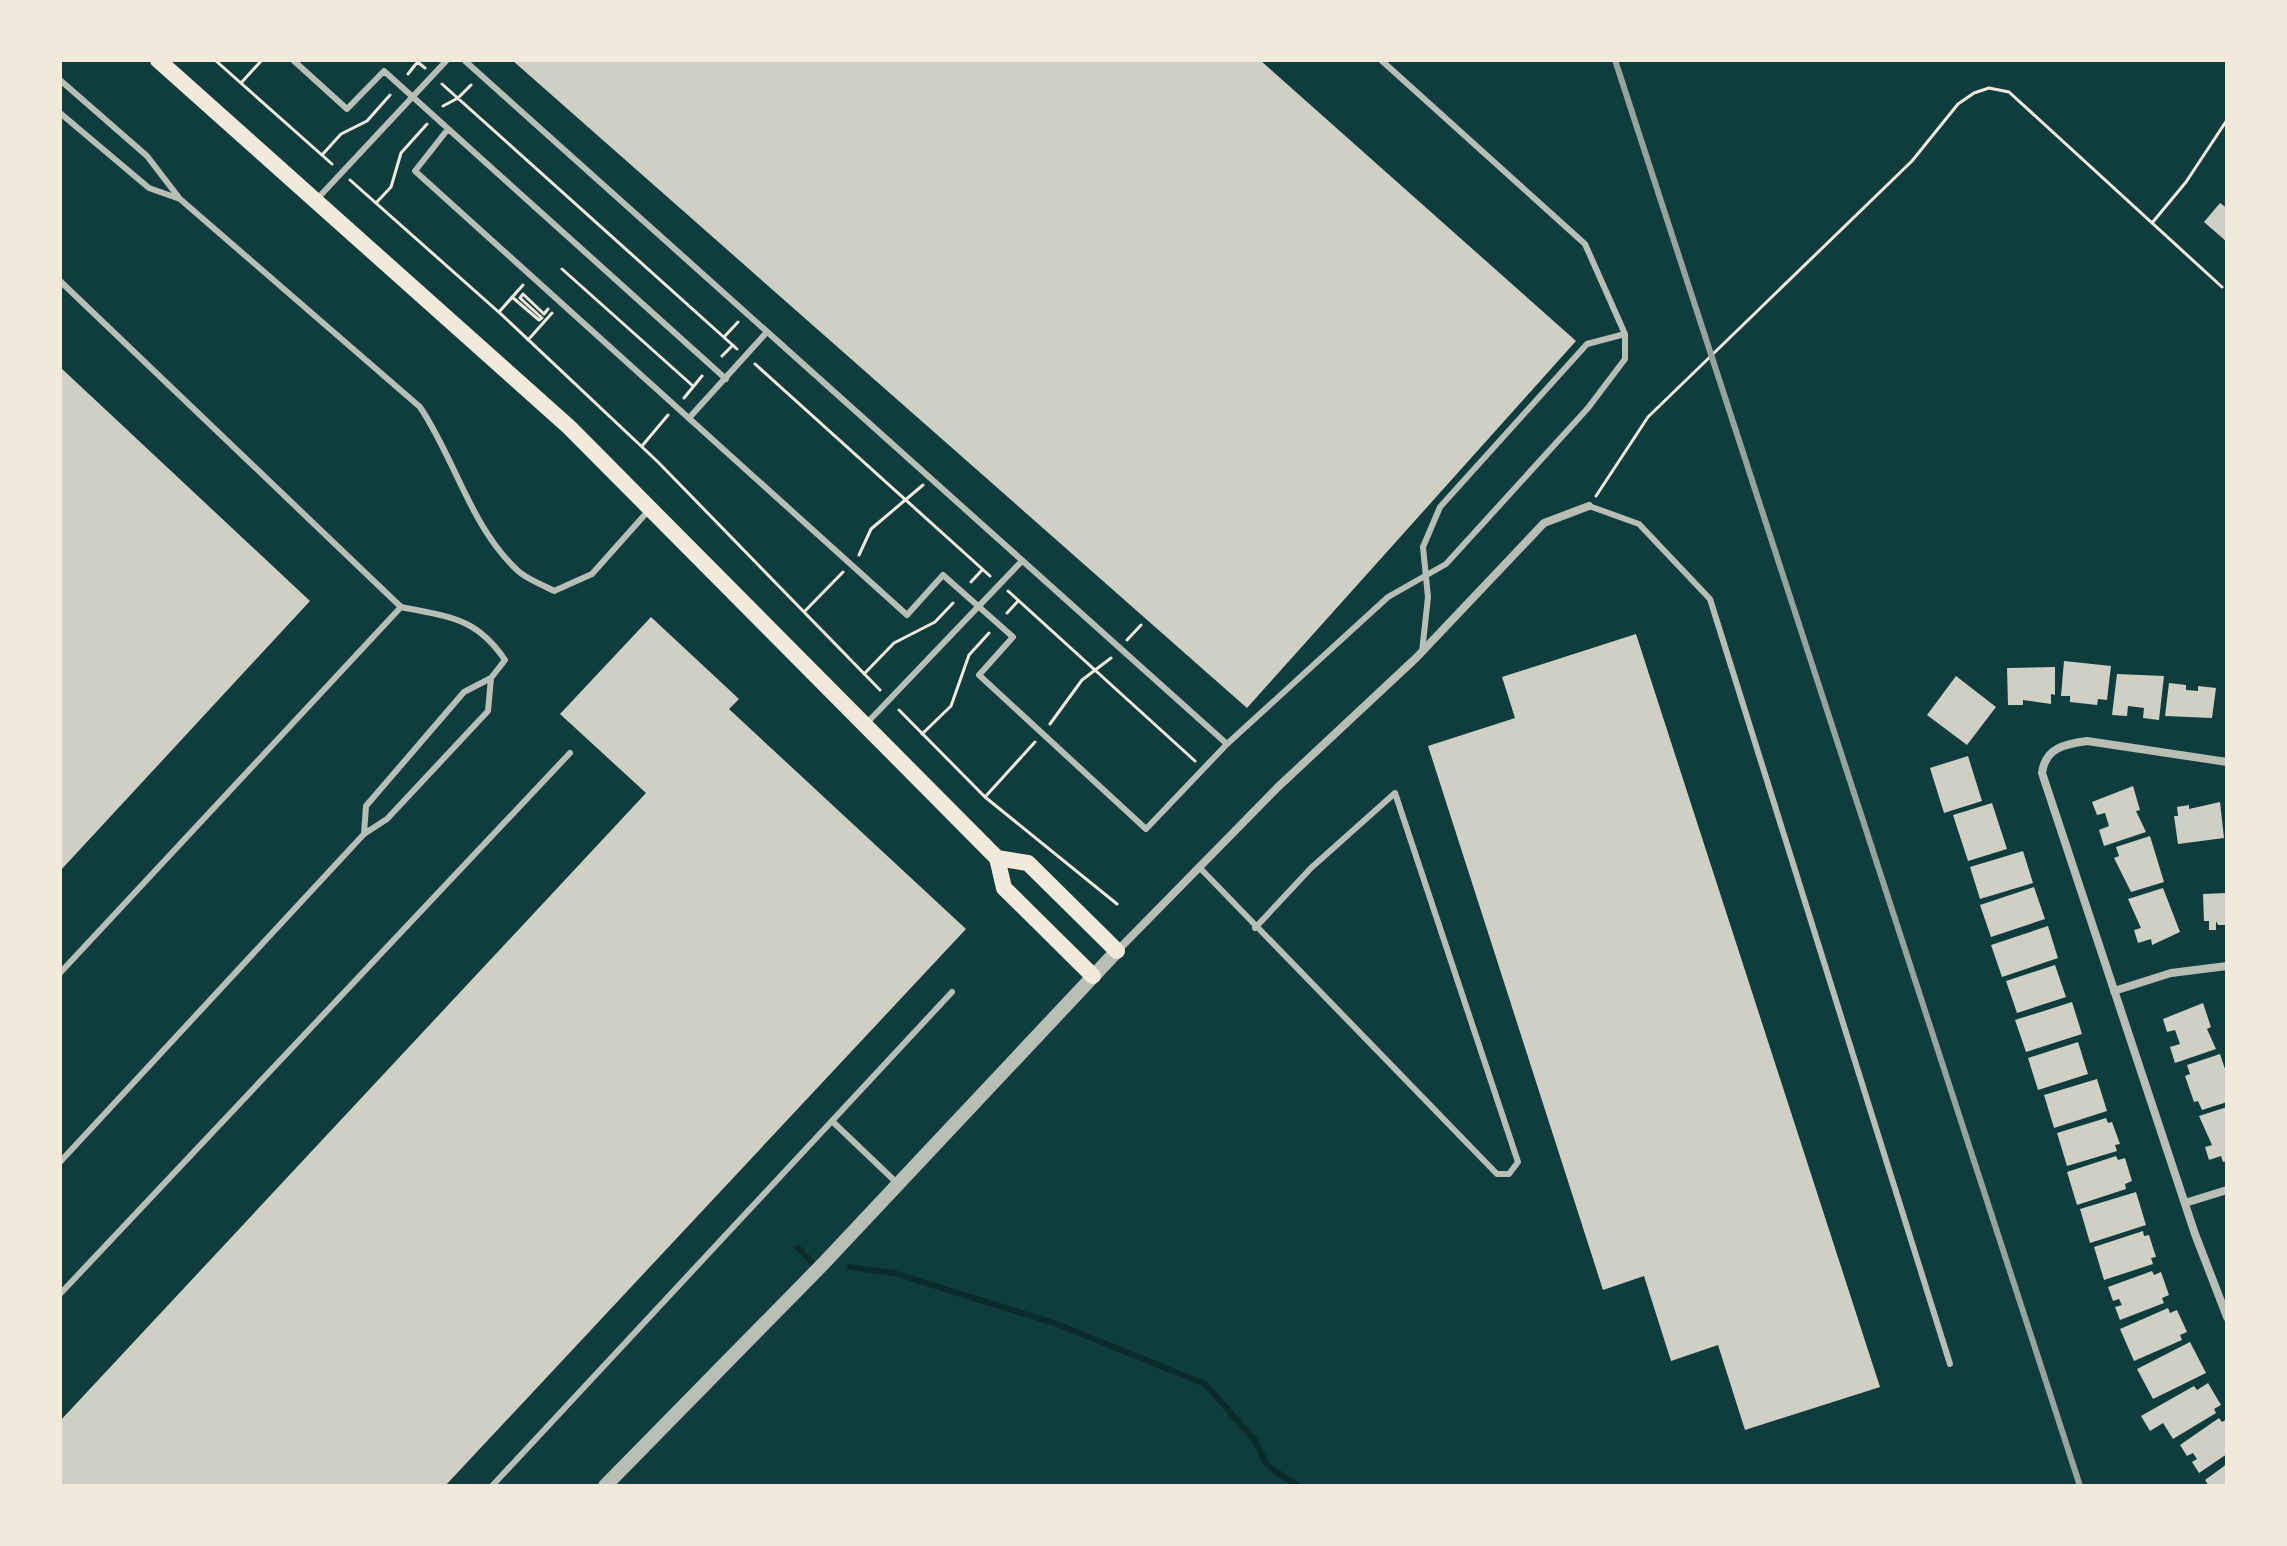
<svg xmlns="http://www.w3.org/2000/svg" width="2287" height="1546" font-family="'Work Sans',sans-serif">
<rect width="100%" height="100%" fill="#0f3d3e"/>
<g fill="none" stroke-linecap="round" stroke-linejoin="round">
<path stroke="#0a2a2b" stroke-width="6" d="M798,1248l14,14
M850,1267l44,6 163,51 148,60 49,55 13,26 31,21"/>
</g>
<path fill="#cfcfc3" d="M512,60h748l316,281 -329,367z
M2220,203l7,5v34l-23,-20z
M60,367l250,234 -250,270z
M651,617l88,82 -10,10 237,220 -521,557h-385v-65l586,-628 -86,-79z
M1636,634l244,753 -135,43 -27,-85 -47,16 -27,-85 -41,14 -175,-544 87,-28 -13,-41z
M2064,661l47,5 -4,34 -9,-1 -1,6 -27,-3v-6h-9z
M2055,667v28l-4,-1v10l-28,-4v5h-15l-1,-37z
M2117,674l47,2 -5,44 -16,-2 1,-10 -16,-2 -1,10 -15,-1z
M1956,676l40,31 -29,38 -40,-30z
M2169,683l17,2v5l12,1v-5l18,2 -4,30 -47,-2z
M1968,756l14,45 -38,12 -14,-45z
M2133,786l7,24 -4,1 10,21 -42,14 -5,-16 10,-4 -4,-13 -8,2 -5,-13z
M2220,802l4,36 -46,6 -4,-28h4l-1,-9 12,-2v4z
M1992,803l15,46 -39,12 -15,-46z
M2150,836l14,46 -33,10 -17,-34 5,-2 -3,-9z
M2023,851l10,32 -53,16 -10,-32z
M2034,887l11,32 -54,18 -11,-32z
M2163,888l17,44 -28,13 -1,-6 -13,4 -4,-13 7,-2 -13,-29z
M2227,893v32h-9l-2,-4v9h-7v-9h-5l-1,-27z
M2048,926l10,32 -56,19 -11,-32z
M2055,965l11,32 -49,16 -11,-32z
M2072,1002l10,32 -56,18 -11,-32z
M2203,1003l8,24 -4,2 9,20 -41,14 -5,-16 10,-3 -5,-14 -8,2 -4,-13z
M2078,1042l10,32 -50,16 -10,-32z
M2220,1054l7,21v27l-25,8 -4,-9 -4,1 -9,-26 5,-2 -3,-9z
M2097,1079l10,32 -53,17 -10,-33z
M2227,1107v54l-4,1 -2,-6 -12,4 -4,-13 7,-2 -13,-29z
M2106,1118l2,5 4,-1 8,22 -5,1 2,6 -50,15 -10,-33z
M2116,1156l2,4 7,-2 7,23 -7,3 1,5 -49,16 -10,-33z
M2136,1192l10,33 -56,18 -10,-34z
M2143,1231l1,5 5,-1 7,22 -5,1 2,6 -49,16 -10,-33z
M2152,1271l2,4 7,-3 8,23 -7,3 2,5 -44,17 -5,-13 7,-2 -3,-6 -6,2 -5,-14z
M2168,1308l2,5 7,-3 10,22 -7,3 2,5 -48,21 -14,-32z
M2190,1342l16,31 -53,26 -16,-30z
M2208,1383l13,22 -7,4 2,4 -43,26 -10,-16 -13,8 -9,-15 53,-30 3,4z
M2219,1418l3,4 5,-3v35l-28,19 -7,-11 5,-3 -4,-6 -6,3 -7,-11z
M2227,1464v22h-18l-4,-6z"/>
<g fill="none" stroke-linecap="round" stroke-linejoin="round">
<path stroke="#f1e9da" stroke-width="3" d="M215,60l117,104
M415,60l10,8
M408,74l11,-14
M241,83l21,-23
M442,84l295,265
M443,106l15,-8 13,-13
M322,155l19,-21 26,-13 23,-26
M350,180l152,135 156,147 222,228
M376,203l15,-16 10,-34 26,-29
M2152,223l34,-41 41,-62
M562,269l131,117
M512,297l27,23 3,-2 -22,-20 3,-4 21,20 4,-5
M499,312l24,-27
M724,337l14,-15
M528,340l24,-27
M722,356l11,-11
M755,364l235,212
M684,398l18,-22
M642,446l26,-31
M1596,496l52,-79 264,-256 46,-57 16,-11 15,-5 20,4 213,195
M859,555l12,-26 52,-44
M971,582l11,-12
M1008,591l187,170
M804,612l39,-40
M1007,613l11,-12
M1127,640l14,-15
M864,674l30,-31 41,-21 18,-19
M899,710l86,87 132,107
M1050,724l32,-44 29,-22
M922,734l29,-28 18,-51 20,-22
M985,797l50,-55"/>
<path stroke="#b8beb3" stroke-width="6" d="M293,60l54,49 37,-38 342,308
M464,60l763,684
M60,80l87,76 33,43 240,208c35,52 50,118 96,162 9,10 26,15 38,22l38,-17 57,-64
M60,113l89,75 31,11
M448,129l-33,42 492,444 36,-40 70,62 -34,38 167,154 81,-85 161,-147 58,-33 142,-156 37,-49v-25l-40,-90 -204,-184
M318,198l129,-138
M60,281l341,326c48,10 75,10 104,53l-14,18 -27,14 -98,114 -2,28 23,-15 101,-108 3,-33
M689,418l78,-86
M1589,506l50,18 71,75 240,765
M1422,652l6,-55 -5,-50 17,-40 147,-163 38,-10
M865,725l157,-164
M1199,867l298,307h12l9,-12 -123,-369 -84,75 -56,60
M60,973l341,-366
M832,1121l66,63
M60,1162l304,-328
M60,1294l510,-541
M492,1486l460,-494"/>
<path stroke="#b8beb3" stroke-width="8" d="M2227,762l-140,-21c-22,3 -42,7 -45,32l153,461 32,83
M1117,951l161,-164 138,-129 128,-135 45,-17
M2114,991l57,-18 56,-7
M2185,1203l42,-13"/>
<path stroke="#b8beb3" stroke-width="14" d="M605,1486l218,-222 294,-313"/>
<path stroke="#f1e9da" stroke-width="16" d="M158,60l411,367 428,431 7,30 89,88
M997,858l31,5 89,88"/>
<path stroke="#97a49c" stroke-width="6" d="M1615,60l465,1426"/>
</g>
<rect width="2287" height="1546" fill="none" stroke="#f1e9da" stroke-width="124"/>
</svg>
